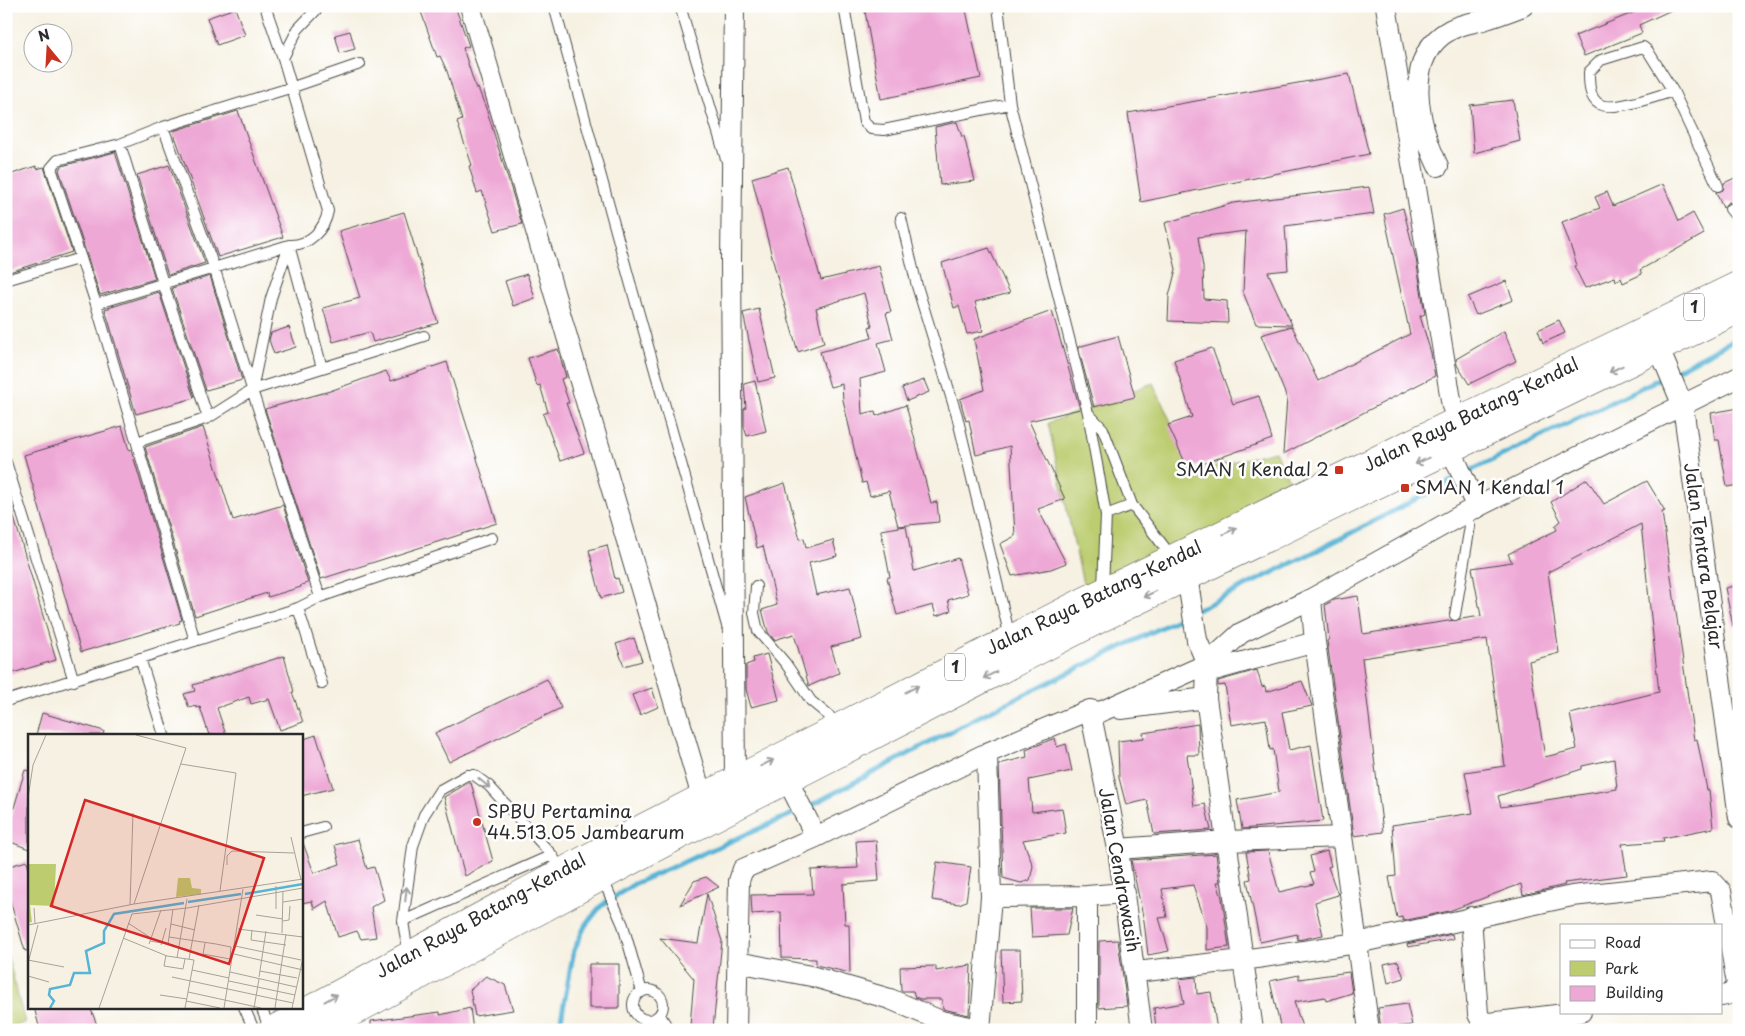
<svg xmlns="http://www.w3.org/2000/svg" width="1745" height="1036" font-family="'Playpen Sans',sans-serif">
<rect width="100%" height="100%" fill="#fff"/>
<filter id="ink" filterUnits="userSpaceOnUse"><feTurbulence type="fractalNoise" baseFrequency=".02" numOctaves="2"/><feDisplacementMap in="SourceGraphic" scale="10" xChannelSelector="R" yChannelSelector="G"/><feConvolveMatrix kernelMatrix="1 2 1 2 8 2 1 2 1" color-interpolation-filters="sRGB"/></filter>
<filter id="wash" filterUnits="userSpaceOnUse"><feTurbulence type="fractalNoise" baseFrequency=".0096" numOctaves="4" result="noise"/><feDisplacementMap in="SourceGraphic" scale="20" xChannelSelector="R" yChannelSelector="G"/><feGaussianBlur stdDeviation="1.12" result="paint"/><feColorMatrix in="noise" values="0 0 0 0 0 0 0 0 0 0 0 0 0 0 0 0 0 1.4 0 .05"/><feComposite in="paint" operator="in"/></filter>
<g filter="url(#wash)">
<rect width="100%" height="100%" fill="#f6f1e2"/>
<path fill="#bccc6f" stroke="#747c4d" d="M1153,383l41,89 81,-21 20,42 -210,100 -37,-170z
M6,950l19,73 -19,5z"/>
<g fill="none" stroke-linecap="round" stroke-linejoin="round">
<path stroke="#57b4d5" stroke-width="5" d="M1673,372l66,-35
M1466,473l199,-97
M1197,610l121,-60 141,-73
M806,808l176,-93 207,-101
M559,1030l15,-80 11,-24 16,-20 33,-22 165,-73"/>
</g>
<g id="blocks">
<path fill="#eea8d6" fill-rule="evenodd" d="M419,6h36l14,40 -6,2 13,41 2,-1 9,23 35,113 -27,7 -13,-40 -5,2 -8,-27 3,-1 -15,-43 5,-2 -15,-49 -7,-15 -3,1z
M864,6h101l16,72 -100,21z
M1650,6h30l-41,19 3,8 -58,23 -9,-20z
M235,8l10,27 -28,10 -10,-27z
M350,31l5,18 -15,4 -5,-18z
M1349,74l20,80 -228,48 -13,-89z
M1513,100l7,41 -46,12 -4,-48z
M238,111l45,126 -65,20 -45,-126z
M957,122l5,15 2,-1 11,45 -35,4 -5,-58z
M115,152l40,127 -55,16 -41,-125 3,-4z
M169,165l36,98 -37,12 -31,-100z
M36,166l1,3 7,-2 28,85 -66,21v-97z
M788,167l33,113 58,-14 12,46 -5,1 7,26 -15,4 8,29 -26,7 2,35 13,-3 1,5 30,-11 25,98 6,-1 2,20 -41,4 -9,-35 -19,5 -4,-14 -4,1 -19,-83 -1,-16 -12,3 -10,-35 52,-14 -3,-11 3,-1 -8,-33 -48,15 8,35 -26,9 -17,-60 -29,-114z
M1739,176v29l-11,-3 -5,6 -7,-16 7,-2 1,-7z
M1663,184l16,37 14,-8 11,21 -64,36 2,4 -19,9 -2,-5 -5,3 -1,-4 -30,11 -11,-22 3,-1 -15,-43 38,-14 -5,-11 12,-5 6,14z
M1369,187l5,27 -89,12 3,44 -20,2 24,53 -36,-1 -13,-32 3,-61 -48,6 5,30 1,32 23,2 1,22 -60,-2 1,-25 7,-27 -11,-46 68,-20z
M1403,208l13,51 9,55 -5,2 11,37 4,23 -152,78 4,-56 -26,-63 31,-9 26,55 92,-47 -26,-120z
M404,212l34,111 -65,19 -3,-10 -37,10 -10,-34 37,-10 -21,-67z
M989,248l21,45 -35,9 8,29 -16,3 -8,-28 -5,2 -12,-45z
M527,274l8,24 -22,8 -8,-25z
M210,276l32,104 -36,10 -34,-102z
M1506,281l7,19 -37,15 -8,-18z
M159,292l35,106 -58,16 -31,-105z
M759,309l16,69 -17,4 -15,-69z
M1052,311l28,98 -51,12 36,78 -27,10 28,54 -15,6 -39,7 -12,-32 15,-8 -5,-90 -34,9 -7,-35 -3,1 -6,-22 24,-9 -10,-51z
M1559,320l6,13 -22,10 -5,-13z
M289,327l7,20 -22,7 -5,-14 2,-7z
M1504,331l12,30 -47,23 -12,-19 -1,-6z
M1118,336l17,61 -41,10 -16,-60z
M1212,348l21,56 26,-8 13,43 -84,30 -20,-44 24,-8 -18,-57z
M558,349l8,28 -5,2 8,24h-3l18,50 -24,8 -17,-47 5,-2 -8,-27 -3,1 -9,-28z
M447,362l50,161 -176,56 -56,-170 65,-18 56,-20 5,10z
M924,380l5,12 -22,9 -5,-13z
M755,381l11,50 -19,5 -3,-9v-18l2,-1 -2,-24z
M1739,408v77l-12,2 -8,-47h-4l-4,-27z
M122,426l7,24 2,-1 51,171 -3,1 1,2 -99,29 -57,-197z
M203,427l30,93 50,-15 25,78 -7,2v2l-33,10 -1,-4 -72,23 -50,-169z
M1587,479l17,25 43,-23 18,30 -3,1 32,228 3,-1 10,51h2l4,38 -50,10 1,3 -42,3 5,31 -63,8 1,2 -42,10 -2,-11 -72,27 -46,10 -1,-4 -5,1 -8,-41 7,-1 -4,-51 81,-12 -8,-41 40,-6 -18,-127 -125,19 21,174 -29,4 -27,-195 2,-2 -4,-34 9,-5 24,-4 5,38 118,-18 -9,-48 40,-6 -4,-8 49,-24 -2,-4 6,-5 -10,-19zM1641,524l18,168 -89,22 7,35 -32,8 -16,-96 30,-8 -11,-81zM1614,759l3,30 -116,18 -3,-11 84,-27v-3z
M785,483l15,56 4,-1 2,10 27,-8 4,16 -28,7 7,32 34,-8 12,52 -31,8 8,26 -30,13 -15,-52 -20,6 -6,-8 -6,-22 15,-5 -14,-59 -6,2 -12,-51z
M6,504h4l46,156 -50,15z
M906,526l8,45 44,-13 10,36 -20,6 3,11 -15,5 -3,-11 -36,10 -10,-37 3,-1 -9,-47z
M607,545l8,34 3,-1 4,14 -21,6 -12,-48z
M1739,585v40l-6,1 -8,-38z
M634,638l8,23 -18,5 -8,-22z
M767,654l12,46 -28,7 -5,-18v-24l8,-3 -1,-4z
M284,656l10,36h-2l11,30 -23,8 -11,-31 -18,5 -2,-7 -32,11 9,27h-17l-9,-28 -4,1v-2l-7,2 -5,-14 11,-3 -2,-6z
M1257,670l5,17 3,-1 1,6 36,-11 10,25 -30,6 7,38 22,-5 12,76 -81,8 -5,-29 42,-8 -6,-43 -3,1 -4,-31 -35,6 -6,-40 -7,1v-5z
M547,679l14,29 -112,54 -14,-29z
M652,688l6,19 -18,8 -8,-20z
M42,713l62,18 -1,4h-67z
M1198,724l1,31h-12l7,51 11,-2 6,26 -57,4 -7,-34 -21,5 -7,-27 -1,-37 26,-3 -1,-5z
M316,735l17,53 -32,8v-56z
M1055,738l2,9 9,-3 6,27 -43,9 3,32 30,-4 4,25 -43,7 10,26 -3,14 -9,3 -18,-5 -4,-114 28,-7 -1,-7z
M25,770l4,1v78l-21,-8 1,-16z
M468,783h3l22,78 -28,15 -21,-79z
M358,839l9,30 7,-2 10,33 -13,7 5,30 -15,2 -4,-8 -19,6 -11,-36 -13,8 -2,-8 -11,2v-59l2,-1 11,30 26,-9 -5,-19z
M876,840l3,41 -36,3 2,40h4l1,49 -34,-8v-6l-34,-1 -1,-46 -29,2 -1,-19 62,-1 -2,-24 47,-2 -2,-27z
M1268,851l11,41 35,-8 -4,-11 4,-1 -4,-16 17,-5 4,15 -3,1 10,28 -23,7 8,33 -25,5 -1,-6 -37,8 -13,-62 4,-1 -5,-27z
M1216,854l4,28h-3l5,16 7,49 -22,3v-23l-14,-42 -31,4 5,28 -8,1 10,33 -21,4 -4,-34 -13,-61z
M27,861l2,8v81l-4,1 -19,-64v-20z
M937,862l34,5 -5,34 -7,3 -27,-4z
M706,877l13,10 -39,18 14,-24z
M707,894l15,47 -9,87 -23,-2 4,-47 -34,-41 38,5z
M1030,908h43l-6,27 -35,2z
M1452,934l1,5 -45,8 -1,-3z
M1118,940l9,66 -28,2v-67z
M1001,950h19l2,51 -19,1z
M1398,961l6,17 -16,5 -4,-19z
M589,964h30v44h-30z
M971,965l-2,50 -26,-6 -1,-10h-22l-5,-2 -2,-6h-12l-1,-24 36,-1v5z
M1349,972l3,21 -26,8 -1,-4 -31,5 9,28h-22l-11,-49 29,-6v4z
M486,976l19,9 8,25 -38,6 -5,-26z
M1196,977l1,17 14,-2 6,38h-61l-2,-22 30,-5 -5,-24z
M1407,1004l5,21 -31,3 -3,-20z
M34,1007h56l9,23h-59z
M470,1008l3,22h-102v-9l69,-9v3z"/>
</g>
</g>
<g filter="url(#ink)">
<use href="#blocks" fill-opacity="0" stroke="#494946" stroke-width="1"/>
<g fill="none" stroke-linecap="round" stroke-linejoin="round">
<g stroke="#494946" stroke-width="12">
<path id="lane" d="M265,6l18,52
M554,6l76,276 97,344
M680,6l46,153
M844,6l20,116 7,7 13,1 126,-26
M998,6l12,98 78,309 18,102 -3,73
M1673,91c-15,5 -61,21 -74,13 -10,-6 -10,-21 -10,-32l12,-12 42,-13 5,4 25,40 45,95
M163,127l51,140 38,122
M120,144l43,139 45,135
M1730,209l9,11
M901,218l16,68 40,130 53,221
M6,280l75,-22
M96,304l193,-59 33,123
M1088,413l15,16 29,76 40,52
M137,442l71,-24 44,-28 172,-54
M6,462l68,219
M1106,515l26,-10
M756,586l-2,27 4,18 28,33 25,37 29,24
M320,597l-68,-207 19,-92 18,-53c20,1 36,-16 39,-34l-45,-153 15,-29 22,-23
M298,608l24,76
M1455,615l15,-89 -5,-13
M195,641l-99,-337 -45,-136 7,-8 62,-16 43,-17 130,-40 67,-23
M140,658l24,77
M6,701l292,-93 22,-11 172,-59
M301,833l22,-6
M602,877l21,48 19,67
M403,921l149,-66
M408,954l-5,-33 10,-75 11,-31 16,-25 27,-15h7l15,11 63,69 9,16
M633 1005a15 15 0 1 1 30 0a15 15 0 1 1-30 0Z
M244,1007l10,23
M261,1007l9,23
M660,1015l9,15"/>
</g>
<g stroke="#494946" stroke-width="22">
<path id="street" d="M470,6l232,791
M734,6l-3,254 4,519
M1386,6l66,400 6,15
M1438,166c-19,-40 -37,-109 12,-136 11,-6 22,-7 33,-10 14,-4 27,-9 40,-14
M1654,337l29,69 56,412
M1450,448l27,60
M1187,576l10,64 10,24 -1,34 47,332
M1311,599l4,43 54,388
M1207,672l108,-30
M1121,709l85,-11
M1090,710l10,2 107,-48 34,-31 70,-34 154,-86 274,-136
M1090,710l28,139 24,181
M787,779l29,58
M1118,849l108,-8 116,-4
M991,897l96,-1 38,-3
M1471,917l7,97 4,8 7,1 92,-11
M737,962l74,14 79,23 51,22 39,8
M1136,972l107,-12 114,-17 215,-47 140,-15 9,10 16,93c-3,8 -7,11 -16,12
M736,1030l3,-149 4,-12 73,-32 171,-84 103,-43
M980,1030l11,-133 -4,-144
M1087,1030v-134"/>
</g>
<g stroke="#494946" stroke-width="29">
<path id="highway" d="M273,1030l370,-202 446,-229 650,-314
M319,1030l335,-182 445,-229 640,-310"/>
</g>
<use href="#lane" stroke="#fff" stroke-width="10"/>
<use href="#street" stroke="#fff" stroke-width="20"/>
<use href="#highway" stroke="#fff" stroke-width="28"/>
</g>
<defs><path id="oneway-shaft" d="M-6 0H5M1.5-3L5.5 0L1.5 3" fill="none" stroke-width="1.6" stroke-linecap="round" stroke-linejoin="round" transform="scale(1.25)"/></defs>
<g stroke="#a0a0a0">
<use href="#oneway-shaft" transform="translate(1616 369) rotate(154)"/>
<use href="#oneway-shaft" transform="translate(1422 461) rotate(154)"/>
<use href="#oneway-shaft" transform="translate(1230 531) rotate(-26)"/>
<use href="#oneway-shaft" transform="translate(1150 594) rotate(154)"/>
<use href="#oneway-shaft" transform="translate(990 675) rotate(153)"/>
<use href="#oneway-shaft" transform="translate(912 689) rotate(-27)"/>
<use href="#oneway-shaft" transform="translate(767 763) rotate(-27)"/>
<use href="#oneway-shaft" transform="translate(484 783) rotate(40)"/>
<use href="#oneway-shaft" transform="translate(406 894) rotate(-84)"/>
<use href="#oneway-shaft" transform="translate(331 998) rotate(-29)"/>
</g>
</g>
<g fill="#c8321e" stroke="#fff" stroke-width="2">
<rect x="1334" y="465" width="10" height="10" rx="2.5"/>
<rect x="1400" y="483" width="10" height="10" rx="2.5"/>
<circle cx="477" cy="822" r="5"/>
</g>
<g text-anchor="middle" stroke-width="5" stroke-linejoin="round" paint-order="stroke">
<g fill="#fff" stroke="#6b6b6b" stroke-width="1">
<rect x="1684" y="293.5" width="20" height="27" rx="4"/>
<rect x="945" y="653.5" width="20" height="27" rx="4"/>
</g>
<g font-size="16" font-weight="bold" fill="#2b2b2b">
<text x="1694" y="313">1</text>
<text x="955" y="673">1</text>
</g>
<g font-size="18" fill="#2b2b2b" stroke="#fff">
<text transform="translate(1471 415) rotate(-26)" y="6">Jalan Raya Batang-Kendal</text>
<text transform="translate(1703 556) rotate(82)" y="6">Jalan Tentara Pelajar</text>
<text transform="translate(1094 598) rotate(-26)" y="6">Jalan Raya Batang-Kendal</text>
<text transform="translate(1119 870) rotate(80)" y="6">Jalan Cendrawasih</text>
<text transform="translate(481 916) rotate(-29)" y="6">Jalan Raya Batang-Kendal</text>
</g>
<g font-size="18" fill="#2b2b2b" stroke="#fff" text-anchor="start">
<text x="1329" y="476" text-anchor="end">SMAN 1 Kendal 2</text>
<text x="1415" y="494">SMAN 1 Kendal 1</text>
<text x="487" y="818">SPBU Pertamina<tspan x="487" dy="21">44.513.05 Jambearum</tspan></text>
</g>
</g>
<g transform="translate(28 734)">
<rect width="275" height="275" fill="#f6f1e2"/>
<path d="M0,130h28l-2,42 -24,-1 2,17 -4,1zM150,144h12l2,10 9,1v5l-25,3z" fill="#bccc6f"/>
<path fill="none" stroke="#57b4d5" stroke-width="2.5" d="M217,160l58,-10M160,168l53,-8M22,274l4,-7 -5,-6 1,-6 20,-4 4,-12h16l-4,-22 18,-8v-12l10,-17 70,-11"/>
<path fill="none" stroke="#a5a299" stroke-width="1" d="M153,30l55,9 -16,118M0,64l5,-33 13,-30M263,103l10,43M199,131v-9l5,-5 62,2M255,168l20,-3M106,170l52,-156 -50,-13M102,171l3,-92M6,174l1,15M248,175v-23M228,181l27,4M255,187l6,-1 1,-14M100,189l23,15M143,190l24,6M0,191l106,-21 169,-25M210,195l65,8M224,196l-1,10 35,5M254,199l1,-42M141,203l47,7 15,3 -1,12 -27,-5 2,-11M95,204l44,18 27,4 -9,48M122,207l18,3 5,-35M121,210l12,-34M133,211l5,-17M207,212l66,14M206,220l69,16M138,221l-2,11 19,3 2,-10M149,224l10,-59M161,225l10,-54M0,226l36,7M0,229l10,-38M164,236l37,8M232,237l37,7M202,238l66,15M0,242l21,6M144,243l121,26M231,243l7,-46M201,247l66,14M160,258l73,16M132,261l27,4M158,267l34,7M71,274l33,-94 55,-6 116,-20M196,274l19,-119M226,274l5,-29M247,274l11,-74M264,274l11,-50"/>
<path fill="#d62828" fill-opacity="0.15" stroke="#d62828" stroke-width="2.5" d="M57,66l179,58 -35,106 -178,-58z"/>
<rect width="275" height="275" fill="none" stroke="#2b2b2b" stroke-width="2.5"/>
</g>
<rect width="1745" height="1036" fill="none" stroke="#fff" stroke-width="25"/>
<rect x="1560" y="924" width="162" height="90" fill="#ffffff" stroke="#aaaaaa"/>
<rect x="1570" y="940" width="25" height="8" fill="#ffffff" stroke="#aaaaaa"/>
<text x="1605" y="948" font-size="15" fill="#2b2b2b">Road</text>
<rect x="1570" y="961" width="25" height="15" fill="#bccc6f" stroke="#aaaaaa"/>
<text x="1605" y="974" font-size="15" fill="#2b2b2b">Park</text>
<rect x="1570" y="986" width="25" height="15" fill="#eea8d6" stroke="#aaaaaa"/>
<text x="1605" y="998" font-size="15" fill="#2b2b2b">Building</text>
<g transform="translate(48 48) rotate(342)"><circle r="24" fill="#ffffff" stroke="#aaaaaa"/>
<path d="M0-4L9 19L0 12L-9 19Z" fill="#c8321e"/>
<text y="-8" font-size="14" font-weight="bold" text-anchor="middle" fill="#2b2b2b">N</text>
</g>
</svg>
